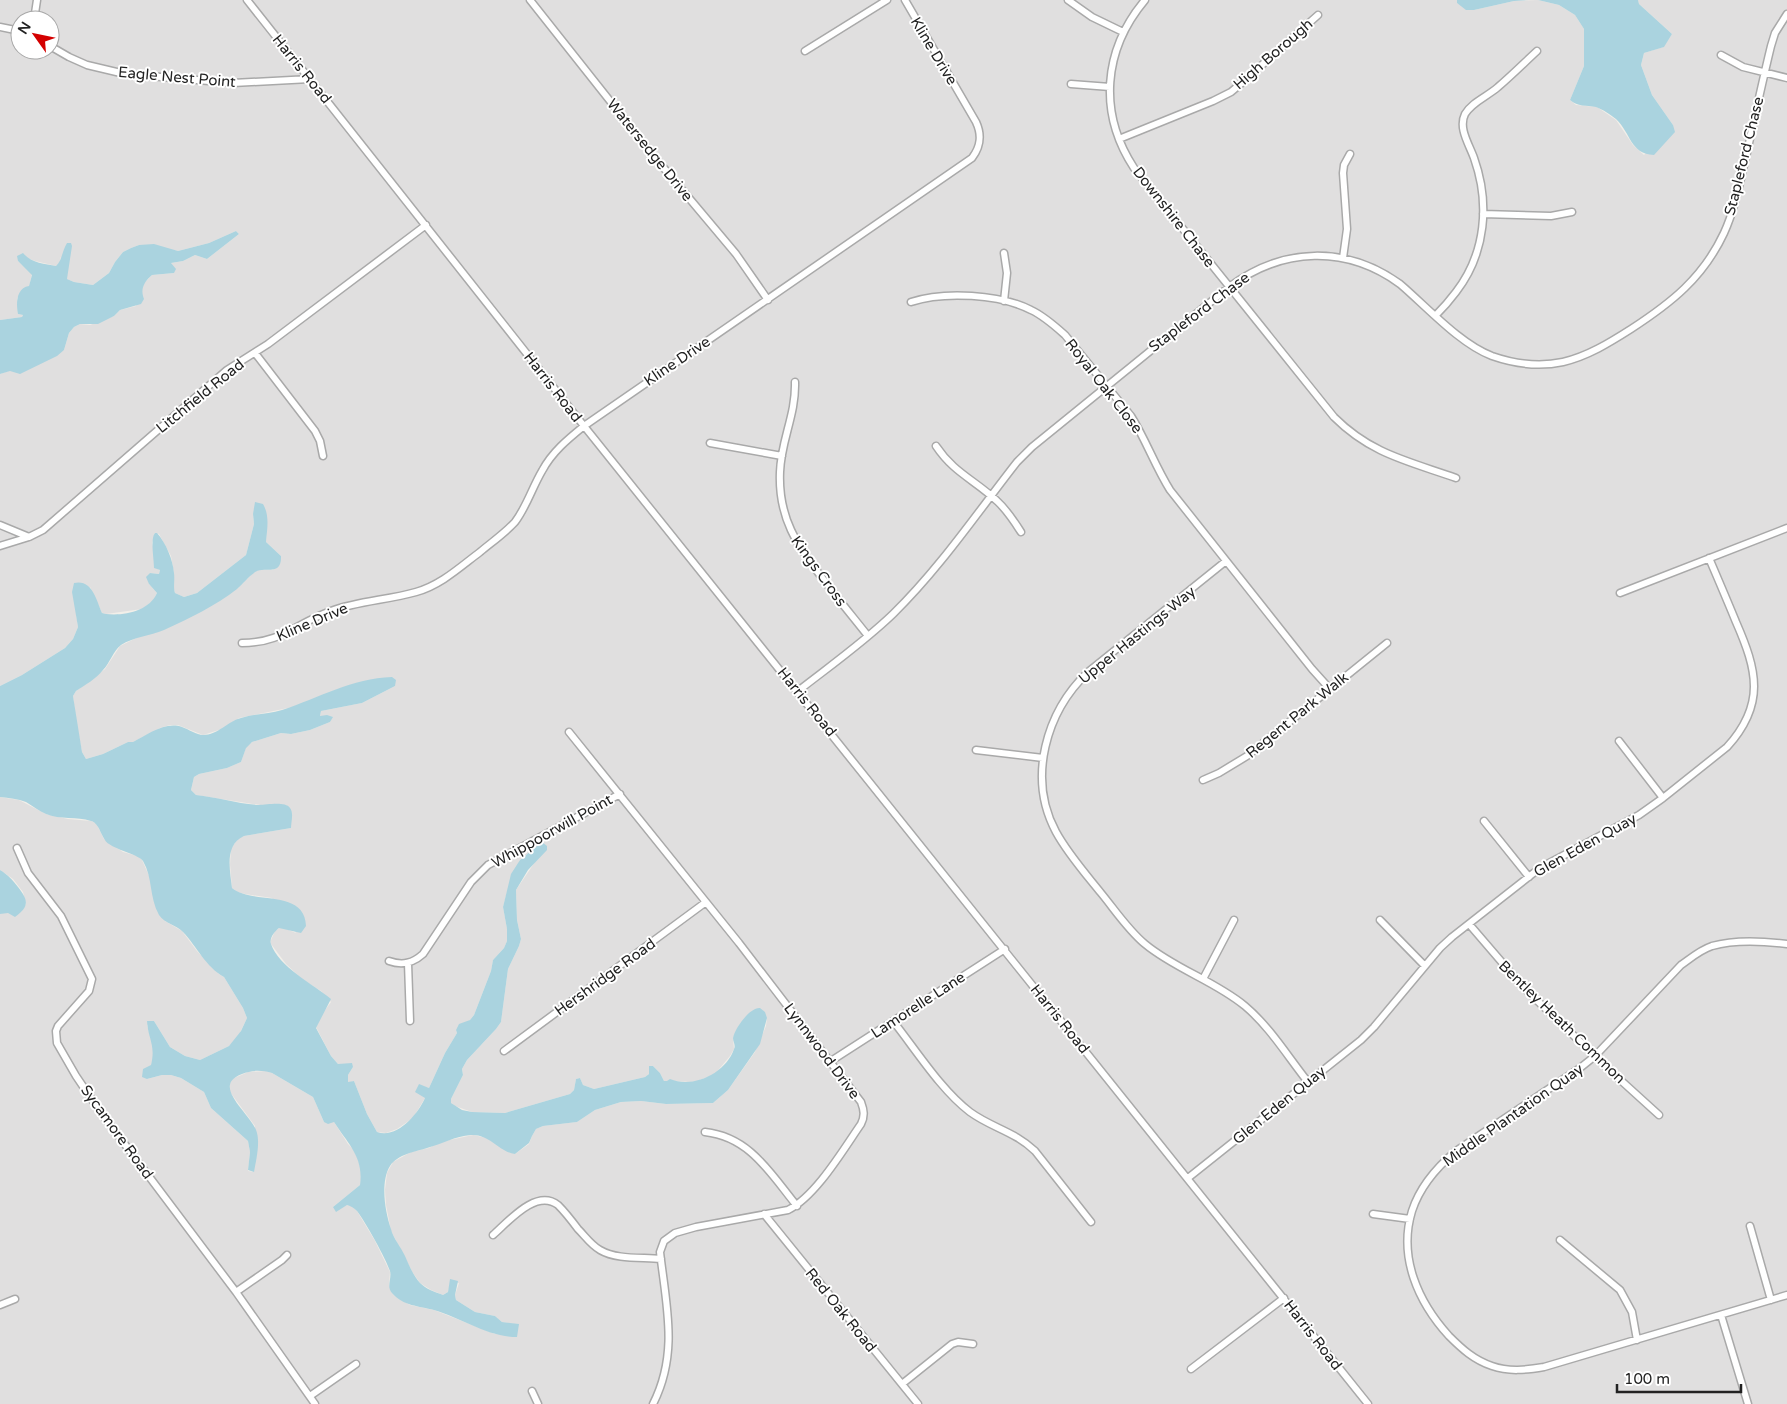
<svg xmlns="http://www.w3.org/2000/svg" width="1787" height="1404" font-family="'Varela Round',sans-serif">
<rect width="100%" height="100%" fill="#f2efe9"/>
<path fill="#e0dfdf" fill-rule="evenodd" d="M0,0h1457v3l17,7 40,-9 24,-1 21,5 16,10 9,14v37l-14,34 6,5 21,2 19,13 17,25 11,10 29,-30 -21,-30 -11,-30 3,-12 19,-6 9,-13 -33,-30 -1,-4h149v1404h-1787v-490l2,-1 19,-1 5,-8 -3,-12 -10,-13 -13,-9v-73l19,3 27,14 22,5 23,2 5,2 8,16 19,13 15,4 4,4 9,20v6l14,35 17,10 15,20 22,23 5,3 19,31 4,10 -9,19 -9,9 -29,14 -15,-4 -15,-9 -16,-26 -7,4 6,21 1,9 -7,24 15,-4h9l10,3 23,14 7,16 37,33 2,11 -2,19 6,1 1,-46 -25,-34v-9l2,-4 16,-7 18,-1 6,2 41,24 11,25h10l14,22 6,6 5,12 3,12 -2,11 -27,22 14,-2 5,1 5,5 18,30 15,31 -1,13 5,10 16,10 24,5 61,24 19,-10 -12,-2 -7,-6 -20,-4 -19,-12 -1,-5 4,-12 -9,1 -2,8 -5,3 -12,-5 -11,-7 -7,-10 -22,-42 -5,-26 -1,-15 2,-17 6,-11 18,-10 18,-4 11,-6 33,-7 14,3 28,16 14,-10 3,-8 4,-7 7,-3 34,-4 18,-12 26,-8 20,-1 25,3 47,-1 15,-13 27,-38 11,-26 1,-8 -28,8 -6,12 1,11 -4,7 -15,18 -20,8 -31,-1 -4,-8 -7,-7h-3l-1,8 -4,3 -51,12 -11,-4 -3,-7 -4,1 -2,11 -4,4 -65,19 -33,-1 -17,-6 -4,-3v-4l12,-24 -1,-6 5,-9 29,-31 5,-7 7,-53 11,-23 2,-7 -4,-19 -1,-30 21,-31 5,-16 -22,17 -13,32 -4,15 4,22v12l-3,7 -11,12 -2,11 -17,44 -4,5 -14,10 1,3 -12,20 -16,35 -10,-3 6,13 -12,20 -16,11 -11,4 -9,-1 -10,-18 -13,-33 -6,2v-8l5,-8 -15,-3 -7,-8 -15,-29 6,-13 9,-12 -10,-11 -18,-11 -17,-16 -15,-20v-4l4,-9 4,-3h5l12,5 -24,-35 -27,-4 -8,-2 -5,-4 -2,-24 1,-15 7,-11 6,-2 47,-8 -31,-23 -64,-10 -5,-5 3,-13 5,-3 28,-6 14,-6 5,-15 6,-5 29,-9 10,1 19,-4 20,-8 2,-5 -12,-1 1,-5 41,-8 33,-17 -156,32 -17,11 -19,6 -25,-10h-8l-10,3 -27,14h-5l-25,12 -17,5 -4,-7 -6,-31 -3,-25 3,-5 29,-22 15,-23 118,-58 16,-16 5,-3 14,1 8,-14 -15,-14 1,-26 -14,-2 1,10 -8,31 -49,38 -13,4 -9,-4 -1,-4v-16l-3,-17 -12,-22 -4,-1 -3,10 2,7v17l6,3 -1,4 -9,-1 -1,11 8,9 -4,8 -11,8 -36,5 -4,-1 -12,-26 -14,27 2,13 -5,12 -8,9 -43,27 -22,11v-312l64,-24 5,-17 5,-6 6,-3 10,1 24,-9 6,-6 16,-4 8,-23 8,-8 22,-2 -3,-10 12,-2 12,-6 12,4 32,-25 -3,-3 -27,12 -31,8 -39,-6 -8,3 -8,4 -8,10 -6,11 -16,12 -19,-3 -7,-3 -7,-22v6l-4,3 -21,-5 -8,-3 -9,3 14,13 -3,13 -12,11 1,16 5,1 -1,2 -22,3zM20,20h30v30h-30z"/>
<path fill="#aad3df" d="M1457,0h72l-15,1 -40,9h-8l-9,-7z
M1538,0h100l1,4 33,30 -8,13 -20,6 -3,12 11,30 21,30 2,7 -21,23c-24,-1 -23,-22 -38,-36 -5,-4 -14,-10 -20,-12 -10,-2 -18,0 -26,-7l14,-34v-37l-9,-14 -16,-10z
M236,231l3,3 -32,25 -12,-4 -12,6 -12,2 5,6 -2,4 -22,2c-8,7 -12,14 -8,24l-3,5 -21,6 -6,6 -16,8h-18l-6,3 -5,6 -5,17 -7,6 -37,18 -10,-3 -10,3v-54l22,-3 1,-2 -5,-1c-2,-10 -2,-26 11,-28l3,-11 -14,-14 -1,-5 6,-3c8,10 22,11 33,13 6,-5 6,-15 11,-23h4l1,3 -5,33 7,3 19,3 16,-12 6,-11 8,-10 8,-4 8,-3 15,-1 24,7 31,-8z
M255,502l8,2c7,12 4,25 3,38l15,14c1,22 -18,9 -27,17 -6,4 -11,11 -17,16 -22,17 -47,29 -73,41 -14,6 -31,7 -43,15 -8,6 -11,18 -18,25 -7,9 -18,15 -27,21l-3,5 9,56 4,7 17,-5 25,-12h5c14,-7 32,-21 49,-15 6,2 15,8 21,8 15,0 25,-14 38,-17 13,-4 28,-4 41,-8 37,-12 70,-32 110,-33l4,3 -1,6 -33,17 -41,8 -1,5 7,-1 6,2 -3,5 -20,8 -19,4 -10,-1 -29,9 -6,6 -5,14 -14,6 -28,6 -5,3 -3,13 5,5c21,2 42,9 63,10 8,0 26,-4 31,3 4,5 1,14 1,20l-47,8c-20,9 -14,34 -12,52 20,17 73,0 74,38l-5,7 -22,-5c-4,3 -10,10 -8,16 7,22 43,41 60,55l-15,29 15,28 7,8 14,-1 1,4 -5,8v7l6,-1 13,33 10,18c20,7 41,-18 48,-34l-10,-6 4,-8 10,4 16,-35 12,-20 -1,-3 3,-6 11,-4 4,-5 17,-44 2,-11 11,-12 3,-7v-12l-4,-22 8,-33 9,-14 22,-18 5,4v4l-19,20 -12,20 1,30 4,19 -2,7 -11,23 -7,53 -5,7 -29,31 -5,9 1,6 -12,24v4l11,7 10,2 33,1 65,-19 4,-4 2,-11 4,-1 3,7 11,4 51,-12 4,-3v-8h4l7,7 4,8h3l3,-2c23,10 56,-6 64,-30 2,-4 -1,-7 -1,-11 2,-10 17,-31 27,-30l5,4 2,6 -7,26 -32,46 -15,13 -47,1 -25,-3 -20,1 -26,8 -18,12 -34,4 -7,3 -4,7 -3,7 -14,11c-16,-2 -25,-20 -44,-19 -16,1 -29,9 -44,13 -12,4 -29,6 -37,18 -10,16 -5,46 1,63 2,9 10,18 14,27 4,9 8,19 15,27 6,6 15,9 23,12l5,-3 2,-13 8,2 -3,14 1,5 19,12 20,4 7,6 17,2 -2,13c-30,0 -55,-19 -83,-27 -15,-4 -31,-4 -42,-17 -6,-7 0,-14 -2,-22 -4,-12 -25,-50 -33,-60 -3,-3 -6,-5 -10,-6l-11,7 -3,-5 27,-22c4,-28 -12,-41 -26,-63l-6,2 -4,-2 -11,-25 -41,-24c-10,-3 -21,-3 -30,1 -33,12 11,41 15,59 3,11 -1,28 -3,39l-6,-2 2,-18 -2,-11 -37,-33 -7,-16 -23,-14 -10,-3h-9l-15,4 -5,-2 1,-8 8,-4c5,-20 -3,-26 -4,-44h7l16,26 15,9 15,4 29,-14 12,-15 6,-13 -4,-10 -19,-31c-18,-10 -27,-30 -41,-45 -6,-7 -18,-8 -24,-17 -10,-18 -6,-37 -16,-54 -4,-6 -26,-11 -34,-17 -8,-5 -9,-21 -18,-23 -14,-5 -31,-1 -45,-7 -7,-3 -13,-8 -20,-12 -8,-3 -17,-4 -26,-5v-111l22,-11 43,-27 8,-9 5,-12 -6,-35 2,-9c18,-4 22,16 28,30l4,1c19,2 43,-3 51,-21l-8,-9 -3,-7 4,-4 9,1 1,-4 -6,-2c0,-10 -4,-29 1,-35h2c9,10 16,27 17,40 1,7 -1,14 1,20l9,4 13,-4 49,-38 8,-31 -1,-10z
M0,870c8,5 12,9 18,17 10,13 12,19 -3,30l-7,-4 -8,1z"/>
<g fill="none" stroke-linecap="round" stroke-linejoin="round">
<g stroke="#a9a9a9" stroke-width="9">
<path id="minor" d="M247,0l337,426 784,978
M530,0l122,154 84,100 32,46
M1068,0l24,17 31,15
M1145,0c-42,50 -47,113 -11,168l200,249c37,37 74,44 122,61
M34,20l3,-20
M0,27l20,4
M50,46l19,11 18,8 38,9 108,9 77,-4
M805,51l82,-51
M1721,55l22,12 44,11
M1071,84l39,3
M1119,139l94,-38 18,-9 13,-11 74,-66
M1483,214l68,2 21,-4
M1004,253l3,20 -3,28
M1343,258l4,-29 -4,-56 1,-8 6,-11
M911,302c33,-11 89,-8 120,8 13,6 24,16 34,25l66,81c15,24 24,50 39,74l142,179 18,20
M1436,315c7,-7 14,-15 20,-23 30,-39 34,-89 18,-134 -5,-14 -16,-30 -9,-44 7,-12 23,-18 33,-27 13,-11 26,-24 39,-36
M255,353l60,78 5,10 3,15
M795,382c1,33 -14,58 -15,90 -2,46 17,73 43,107 15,20 30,38 45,57
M710,443l72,13
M936,446c18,27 39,34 61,55 10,9 17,20 24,31
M0,525l29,12 14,-7 184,-160 41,-26 158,-119
M0,546l29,-9
M1226,561l-138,111c-42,40 -61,106 -32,160 12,22 29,41 45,61 14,17 27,37 44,51 30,25 70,37 100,62 25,21 43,51 63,76
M1620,593l167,-65
M242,643c40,0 54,-20 89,-32 27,-10 57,-11 85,-19 25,-7 44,-25 64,-40 12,-10 25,-19 35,-30 12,-16 17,-34 27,-51 10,-19 26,-32 42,-45l388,-268c9,-12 10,-23 4,-36l-71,-122
M798,691c32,-25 66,-49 95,-77 47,-46 84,-101 124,-152l15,-15 197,-160c54,-40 117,-42 171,-3 27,23 60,60 92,72 23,8 48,11 71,6 25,-6 46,-19 68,-33 40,-26 72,-51 93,-96 11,-24 16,-51 22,-76 8,-37 16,-74 25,-111l4,-13 12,-19
M569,732l170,211 122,159c3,8 4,14 0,22 -18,26 -45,72 -73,86l-92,17 -21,6 -11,8 -4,11c6,53 19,101 -7,152
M1619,741l44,57
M976,750l67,8
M1203,780l16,-7 28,-17 140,-113
M1484,821l45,56
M17,848l11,25 33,43 31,63 -3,12 -31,35 -2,5 1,12 19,33 23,34 137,182 79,112
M1380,920l45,46
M1469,924l55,64 92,88 43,39
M1787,944c-24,-3 -51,-5 -75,2 -12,4 -21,12 -31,19l-86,91 -15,12 -124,83c-19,16 -36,35 -44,60 -14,46 6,91 37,125 13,13 25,24 43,30 17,6 34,4 52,1l243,-72
M389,961c14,5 24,2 34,-7l48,-72 17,-17 132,-71
M408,963l2,58
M1203,979l31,-59
M893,1021c23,29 48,69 77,91 22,16 44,19 65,39l56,71
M504,1051l202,-149
M831,1061l174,-112
M705,1132c45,5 65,41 92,74
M1188,1178l173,-138 13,-13 66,-79 12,-11 88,-69 99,-53 24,-17 64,-51c39,-43 30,-77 9,-125 -9,-22 -18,-43 -27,-64
M764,1214l154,190
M1373,1214l37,5
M1750,1226l21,74
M493,1235c15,-13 43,-47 65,-30 7,7 14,16 20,24 7,7 13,16 22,21 17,10 42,7 61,9
M1560,1240l60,50 12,22 5,28
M236,1292l46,-32 5,-5
M0,1305l15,-6
M1721,1315l27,89
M1191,1369l93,-71
M902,1384l50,-40 6,-2 15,2
M532,1391l6,13
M310,1396l46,-32"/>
</g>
<use href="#minor" stroke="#fff" stroke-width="6"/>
</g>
<g text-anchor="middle" stroke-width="4" stroke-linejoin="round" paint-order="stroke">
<g font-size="15" fill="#222" stroke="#fff">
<text transform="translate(934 51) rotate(59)" y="5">Kline Drive</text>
<text transform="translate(1273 54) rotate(-41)" y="5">High Borough</text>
<text transform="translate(302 69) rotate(51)" y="5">Harris Road</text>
<text transform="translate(177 77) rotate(5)" y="5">Eagle Nest Point</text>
<text transform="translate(650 150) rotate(51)" y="5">Watersedge Drive</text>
<text transform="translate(1744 156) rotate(-76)" y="5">Stapleford Chase</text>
<text transform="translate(1174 217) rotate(52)" y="5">Downshire Chase</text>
<text transform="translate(1199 312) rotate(-37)" y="5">Stapleford Chase</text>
<text transform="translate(677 361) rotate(-34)" y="5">Kline Drive</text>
<text transform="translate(1104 386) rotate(52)" y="5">Royal Oak Close</text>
<text transform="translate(553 387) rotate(52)" y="5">Harris Road</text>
<text transform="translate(200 396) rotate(-39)" y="5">Litchfield Road</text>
<text transform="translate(819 571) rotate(54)" y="5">Kings Cross</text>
<text transform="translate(312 622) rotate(-23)" y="5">Kline Drive</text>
<text transform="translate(1137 635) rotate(-39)" y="5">Upper Hastings Way</text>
<text transform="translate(807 702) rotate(51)" y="5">Harris Road</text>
<text transform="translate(1297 715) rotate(-39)" y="5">Regent Park Walk</text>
<text transform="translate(552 831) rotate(-29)" y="5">Whippoorwill Point</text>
<text transform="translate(1585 845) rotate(-29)" y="5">Glen Eden Quay</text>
<text transform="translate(605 977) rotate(-36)" y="5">Hershridge Road</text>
<text transform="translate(918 1005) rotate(-33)" y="5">Lamorelle Lane</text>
<text transform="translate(1060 1019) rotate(51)" y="5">Harris Road</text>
<text transform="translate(1562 1022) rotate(44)" y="5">Bentley Heath Common</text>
<text transform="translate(822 1051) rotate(53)" y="5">Lynnwood Drive</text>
<text transform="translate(1279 1105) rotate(-39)" y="5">Glen Eden Quay</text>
<text transform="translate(1513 1115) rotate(-35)" y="5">Middle Plantation Quay</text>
<text transform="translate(117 1132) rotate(54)" y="5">Sycamore Road</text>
<text transform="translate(841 1310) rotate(51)" y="5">Red Oak Road</text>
<text transform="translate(1313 1335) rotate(52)" y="5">Harris Road</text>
</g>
</g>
<g transform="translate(35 35) rotate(303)"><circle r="24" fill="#ffffff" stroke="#a7a7a7"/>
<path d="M0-4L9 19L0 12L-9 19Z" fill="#d40000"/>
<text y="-8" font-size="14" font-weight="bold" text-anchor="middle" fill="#222222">N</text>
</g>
<path d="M1617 1384v8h124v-8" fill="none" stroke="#222222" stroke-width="2.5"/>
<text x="1624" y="1384" font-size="15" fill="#222222" stroke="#ffffff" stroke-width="4" paint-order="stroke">100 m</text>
</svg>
